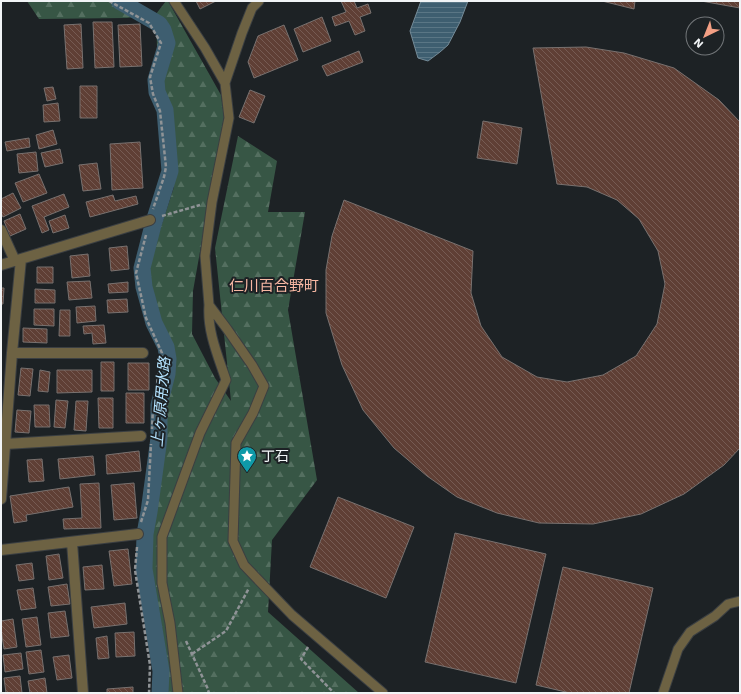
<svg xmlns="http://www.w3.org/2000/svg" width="741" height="694" font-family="'Work Sans','Noto Sans JP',sans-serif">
<defs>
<pattern id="forest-firs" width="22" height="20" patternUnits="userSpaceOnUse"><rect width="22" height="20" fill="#375645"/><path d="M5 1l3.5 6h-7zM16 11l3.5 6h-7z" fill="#546f60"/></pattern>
<pattern id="water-rules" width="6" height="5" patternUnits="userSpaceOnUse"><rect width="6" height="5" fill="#3e5e70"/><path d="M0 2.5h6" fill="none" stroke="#5a7685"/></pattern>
<pattern id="building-back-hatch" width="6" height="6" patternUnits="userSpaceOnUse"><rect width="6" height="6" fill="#5f3f35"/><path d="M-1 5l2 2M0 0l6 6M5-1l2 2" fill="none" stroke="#765b53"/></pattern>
</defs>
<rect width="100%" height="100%" fill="#1d2225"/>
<path fill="url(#forest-firs)" d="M27,1h103l26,13 10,-13h2l53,94 3,22 -31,174 -1,43 23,44 16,23 -16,-153 23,-112 39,25 -9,51h37l-17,98 29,170 -45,60 -4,72 91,81h-202v-16l-15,-108 21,-155 5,-72 -24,-63 30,-92 -16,-107 -2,-66 -29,4 -88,1z"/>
<path fill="url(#water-rules)" stroke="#748b98" d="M421,1h47l-8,21 -12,23 -8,7 -12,9 -10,-3 -8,-27z"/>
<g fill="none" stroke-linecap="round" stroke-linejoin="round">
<path stroke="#3e5e70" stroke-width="17" d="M119,1l40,23 4,6 4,13 -11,37 1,12 8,18 5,61 -17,54 -11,43 2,19 10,36 12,24 2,12 -1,15 -8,31v33l-10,74 -4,22 -1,35 17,102 -1,22"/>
</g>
<path fill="url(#building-back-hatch)" stroke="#78716f" d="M196,1h20l-16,8z
M341,1h13l3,7 11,-4 3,9 -11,4 5,14 -10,4 -6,-14 -14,5 -3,-9 14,-5z
M602,1h33l-1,8z
M701,1h39v7z
M322,17l9,24 -28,11 -9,-23z
M93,22h19l2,45 -19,1z
M81,24l2,44 -16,1 -3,-44z
M140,24l2,42 -22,1 -2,-42z
M284,25l14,35 -44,18 -6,-16 10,-26z
M586,47l38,6 50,15 45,32 21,22v326l-16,17 -40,29 -43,20 -48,10 -54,-1 -42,-10 -40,-16 -30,-21 -33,-28 -31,-38 -21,-45 -16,-52v-43l6,-34 12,-36 129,51 -2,42 10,33 21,31 35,20 30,5 36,-7 33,-19 21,-32 8,-40 -7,-33 -19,-32 -22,-19 -30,-13 -30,-3 -24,-136z
M359,51l4,11 -36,14 -5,-10z
M80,86h17v32h-17z
M53,87l3,12 -9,2 -3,-13z
M250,90l15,6 -11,27 -15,-6z
M58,103l2,18 -16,1 -1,-17z
M483,121l39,7 -5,36 -40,-6z
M53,130l4,14 -18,5 -3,-14z
M29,138l1,9 -23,4 -2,-9z
M140,142l3,46 -31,2 -2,-46z
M60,149l3,14 -18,4 -4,-14z
M36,152l2,19 -19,2 -2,-19z
M97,163l4,26 -18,2 -4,-26z
M39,174l8,19 -24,9 -8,-19z
M13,193l8,15 -18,9 -2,-4v-14z
M64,194l5,13 -25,10 5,13 -7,3 -10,-27z
M113,195l2,6 21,-5 2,8 -48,13 -4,-15z
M20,214l6,15 -16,7 -6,-15z
M65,215l4,13 -16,5 -4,-12z
M127,246l2,23 -18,2 -2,-23z
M88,254l2,22 -18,2 -2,-22z
M37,267h16v16h-16z
M90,281l2,17 -23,2 -2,-18z
M128,282v10l-19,1 -1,-9z
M1,288h3l-1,16h-2z
M35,289l20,1v13h-20z
M127,299l1,13 -20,1 -1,-13z
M95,306l1,15 -19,2 -1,-16z
M34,309h20v17l-20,-1z
M60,310h10v26h-11z
M104,325l2,18 -13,1 -1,-11 -8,1 -1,-8z
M23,328l24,1v14l-24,-1z
M101,362h13v29h-13z
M128,363h21v27h-21z
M21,368l12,1 -3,27 -12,-1z
M40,370l10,2 -2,20 -10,-1z
M57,370h35v22l-35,1z
M126,393h18v30h-18z
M98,398h15v30h-14z
M56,400l12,1 -3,27 -11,-1z
M76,401h12l-2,30 -12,-1z
M34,405h15l1,22h-15z
M17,410l14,1 -2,22 -14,-1z
M139,451l2,20 -34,3 -1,-19z
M93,456l2,19 -35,4 -2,-20z
M42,459l2,22 -15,1 -2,-22z
M99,483l2,45 -37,1 -1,-10 19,-1 -2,-34z
M134,483l3,35 -23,2 -3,-35z
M69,487l4,20 -47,8 1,6 -13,2 -4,-27z
M338,497l76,30 -28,71 -76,-31z
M455,533l91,21 -30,129 -91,-21z
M128,549l4,35 -18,2 -5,-35z
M59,554l4,24 -14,2 -3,-24z
M32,563l2,16 -15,2 -3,-16z
M102,565l2,24 -19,1 -2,-23z
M563,567l90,21 -24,105h-59l-34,-8z
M67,584l3,20 -19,2 -3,-19z
M33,588l3,20 -15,2 -4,-20z
M125,603l2,21 -33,4 -3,-21z
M65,611l4,25 -18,2 -3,-25z
M37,617l4,28 -15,2 -4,-28z
M13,619l4,28 -13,2 -3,-20v-8z
M134,632l1,24 -19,1 -1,-24z
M107,636l2,22 -11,1 -2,-21z
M41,650l3,22 -15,2 -3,-22z
M21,653l2,16 -18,3 -2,-17z
M69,655l3,23 -15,2 -4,-23z
M20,676l2,17h-16l-2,-15z
M45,678l2,15h-17l-2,-12z
M133,687v6h-26v-4z"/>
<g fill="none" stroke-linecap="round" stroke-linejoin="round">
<g stroke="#3b3f42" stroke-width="11">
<path id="lane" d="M174,1l31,47 20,35 4,35 -17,84 -7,54 4,49 18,24 25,36 12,21 -11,27 -17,30 -3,98 11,24 48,50 91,78
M225,83l17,-50 10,-25 7,-7
M178,693l-8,-70 -8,-40v-46l38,-104 26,-53c-8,-24 -19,-49 -17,-75
M663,693l15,-44 12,-17 25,-16 13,-12 12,-3"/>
</g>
<g stroke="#3b3f42" stroke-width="12">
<path id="street" d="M1,230l14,31
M1,265l149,-45
M12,353h131
M5,444l136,-8
M1,499l11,-146 9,-94
M72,542l11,151
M1,550l137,-16"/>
</g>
<path stroke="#8f9396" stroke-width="2.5" stroke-dasharray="4 2" stroke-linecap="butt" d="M109,1l40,22 12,20 -11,34 3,17 7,17 6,56 -2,10 -11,32
M162,216l38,-11
M146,235l-10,38 10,45 16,35 -9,55 -1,21
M141,522l7,-22 3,-56
M137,547l-2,23 15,95 -1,28
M186,641l21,46 2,6
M308,647l-7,12 33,34
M192,654l34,-23 23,-43"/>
<use href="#lane" stroke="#6d6243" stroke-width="9"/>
<use href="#street" stroke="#6d6243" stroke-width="10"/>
</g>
<defs>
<g id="sight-pin" transform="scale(1)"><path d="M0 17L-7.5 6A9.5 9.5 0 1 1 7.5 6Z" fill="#0f9aa8" stroke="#1d2225"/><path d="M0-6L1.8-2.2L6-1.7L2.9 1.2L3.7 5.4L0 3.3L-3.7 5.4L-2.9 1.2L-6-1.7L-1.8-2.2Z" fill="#fff"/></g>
</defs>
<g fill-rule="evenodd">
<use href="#sight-pin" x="247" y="456"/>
</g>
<g text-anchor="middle" stroke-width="4" stroke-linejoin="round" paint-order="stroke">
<g font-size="14" fill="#f1f4f6" stroke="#1d2225" text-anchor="start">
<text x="261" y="461">丁石</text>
</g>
<g font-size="15" fill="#f8b8a3" stroke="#1d2225">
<text x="274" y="291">仁川百合野町</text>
</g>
<g font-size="15" font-style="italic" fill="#b3e2fe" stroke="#1d2225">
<text transform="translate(161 402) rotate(-85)" y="5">上ヶ原用水路</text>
</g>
</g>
<rect width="741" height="694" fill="none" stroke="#f1f4f6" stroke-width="4"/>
<g transform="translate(705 36) rotate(223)"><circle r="19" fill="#1d2225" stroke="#727679"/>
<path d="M0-3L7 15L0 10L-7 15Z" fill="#f39f84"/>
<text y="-6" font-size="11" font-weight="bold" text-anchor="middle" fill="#f1f4f6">N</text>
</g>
</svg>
